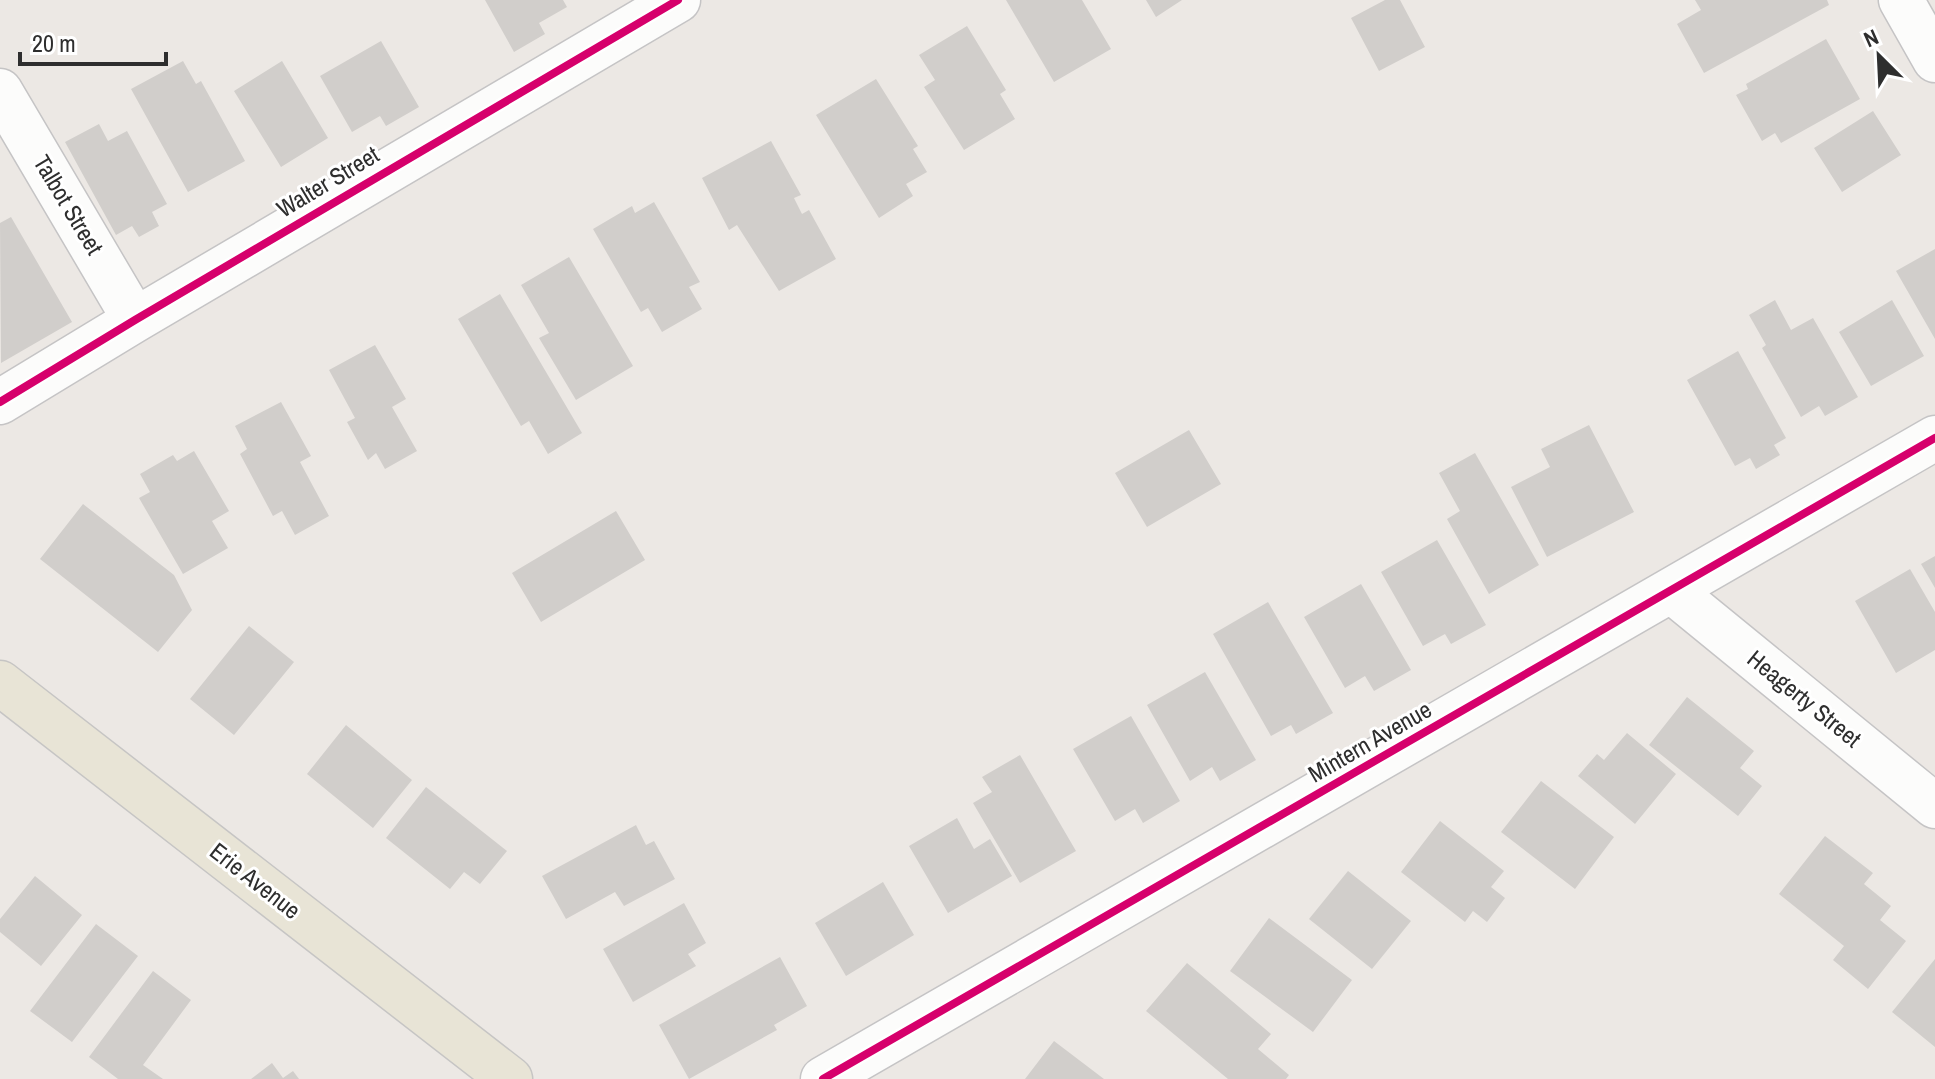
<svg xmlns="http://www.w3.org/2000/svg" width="1935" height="1079" font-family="'Archivo Narrow',sans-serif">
<rect width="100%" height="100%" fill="#ece8e4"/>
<path fill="#d1cecb" d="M485,0h78l4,7 -28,16 6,11 -31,18z
M1006,0h76l29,49 -57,33z
M1146,0h36l-26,17z
M1385,0h15l25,47 -46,24 -28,-53z
M1695,0h132l2,5 -125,68 -27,-49 24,-14z
M967,26l39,64 -6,4 15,25 -51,31 -40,-63 11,-7 -16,-25z
M1826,39l34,60 -79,44 -6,-10 -13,8 -26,-46 12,-6 -2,-5z
M381,41l38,66 -33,19 -6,-10 -28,16 -32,-56z
M183,61l13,23 5,-3 44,80 -57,31 -57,-103z
M282,61l46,77 -47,29 -47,-76z
M876,79l42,67 -5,3 14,23 -21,12 7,12 -34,22 -63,-103z
M1873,111l28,44 -59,37 -28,-44z
M99,124l9,17 19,-10 40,73 -15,8 7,14 -20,11 -7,-11 -16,9 -51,-93z
M771,141l30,54 -7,3 8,16 7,-4 27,49 -57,32 -42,-66 -8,5 -27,-52z
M654,202l46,80 -11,5 13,22 -40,23 -14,-24 -7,4 -48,-83 39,-23 3,7z
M11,217l61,105 -71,41 -1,-140z
M1935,249v90l-39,-68z
M569,257l64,109 -57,34 -37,-62 10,-5 -28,-48z
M500,294l82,139 -34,21 -19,-33 -8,5 -63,-107z
M1775,300l16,30 22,-12 45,79 -33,19 -6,-10 -18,11 -39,-69 4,-3 -17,-30z
M1892,300l32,56 -53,30 -32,-54z
M375,345l31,54 -14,8 25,44 -32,18 -9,-16 -8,7 -21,-38 8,-4 -26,-48z
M1738,351l48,87 -12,7 6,10 -24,14 -6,-11 -15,8 -48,-86z
M281,402l30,54 -11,6 29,54 -34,19 -13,-24 -9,5 -33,-62 7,-5 -12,-23z
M1589,425l45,87 -87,45 -36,-70 39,-20 -9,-18z
M1189,430l32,54 -74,43 -32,-54z
M194,451l35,60 -17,10 16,27 -45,26 -44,-76 11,-6 -10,-18 33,-19 4,6z
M1475,453l64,112 -50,29 -42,-75 13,-8 -21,-38z
M83,504l91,71 18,35 -34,42 -118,-93z
M616,511l29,49 -104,62 -29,-49z
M1437,540l49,85 -35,19 -6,-10 -22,12 -42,-74z
M1935,556v32l-14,-24z
M1910,569l25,43v38l-39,23 -41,-72z
M1361,584l50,86 -37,21 -9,-15 -20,12 -41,-71z
M1268,602l65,111 -37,21 -5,-9 -20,11 -58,-102z
M249,626l45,36 -60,73 -44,-36z
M1205,672l51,88 -36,21 -8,-14 -22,14 -43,-76z
M1687,697l67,54 -14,17 22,18 -24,30 -89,-71z
M1131,716l49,85 -37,22 -8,-14 -20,12 -42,-72z
M346,725l66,55 -39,48 -66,-54z
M1627,733l49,41 -41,50 -57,-48 19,-22 7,6z
M1020,755l56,96 -56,32 -47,-80 19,-11 -10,-15z
M1541,781l73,56 -39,52 -74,-57z
M426,787l81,64 -27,33 -16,-12 -14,17 -64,-51z
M957,818l17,31 16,-10 22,37 -64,37 -39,-67z
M1440,821l64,50 -13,16 14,11 -18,24 -14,-11 -8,11 -64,-50z
M636,825l10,20 8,-4 21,38 -51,27 -9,-14 -49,27 -24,-43z
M1825,836l48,37 -9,11 27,22 -11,14 26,21 -38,48 -35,-29 11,-14 -65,-52z
M1348,871l63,50 -39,48 -63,-50z
M35,876l47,39 -41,51 -41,-34v-13z
M883,882l31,53 -68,41 -31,-53z
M684,903l22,40 -18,11 8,12 -63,36 -30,-53z
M1269,918l83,62 -39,52 -83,-61z
M96,924l42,32 -66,86 -42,-31z
M780,957l27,49 -33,19 3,5 -88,49 -30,-54z
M1935,959v88l-43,-35z
M1187,963l84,71 -13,15 31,26 -3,4h-58l-82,-68z
M153,971l38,29 -48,65 20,14h-45l-29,-22z
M1054,1041l50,38h-79z
M272,1063l11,15 10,-7 6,8h-48z"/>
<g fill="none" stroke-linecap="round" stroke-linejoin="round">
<g stroke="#c5c4c5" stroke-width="47">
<path id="minor" d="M1901,0l34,60
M0,91l135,229
M0,402l135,-82 543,-320
M1673,592l262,214
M823,1079l1112,-641"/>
</g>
<g stroke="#c6c5c4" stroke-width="47">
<path id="major" d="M0,683l510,396"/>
</g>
<use href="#minor" stroke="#fcfcfb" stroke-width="44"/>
<use href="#major" stroke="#e8e4d6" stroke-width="44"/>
<g stroke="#fff" stroke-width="13">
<path id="cycleway" d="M0,402l135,-82 543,-320
M823,1079l1112,-641"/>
</g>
<use href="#cycleway" stroke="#d6006c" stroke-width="8"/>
</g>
<g text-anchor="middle" stroke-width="6" stroke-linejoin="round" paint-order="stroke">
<g font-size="24" fill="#2e2e2e" stroke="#fff">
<text transform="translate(328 182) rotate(-31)" y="8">Walter Street</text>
<text transform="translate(68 205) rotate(59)" y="8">Talbot Street</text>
<text transform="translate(1804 699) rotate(39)" y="8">Heagerty Street</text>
<text transform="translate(1370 742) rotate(-30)" y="8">Mintern Avenue</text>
<text transform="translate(255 881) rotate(38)" y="8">Erie Avenue</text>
</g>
</g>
<g transform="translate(1879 56) rotate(336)" stroke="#ffffff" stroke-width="6" paint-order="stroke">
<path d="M0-6L14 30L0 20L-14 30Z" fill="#2e2e2e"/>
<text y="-12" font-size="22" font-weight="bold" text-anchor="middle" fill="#2e2e2e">N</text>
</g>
<path d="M20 52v12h146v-12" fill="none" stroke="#2e2e2e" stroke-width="4"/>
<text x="32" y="52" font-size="24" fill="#2e2e2e" stroke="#ffffff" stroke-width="6" paint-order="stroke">20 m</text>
</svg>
